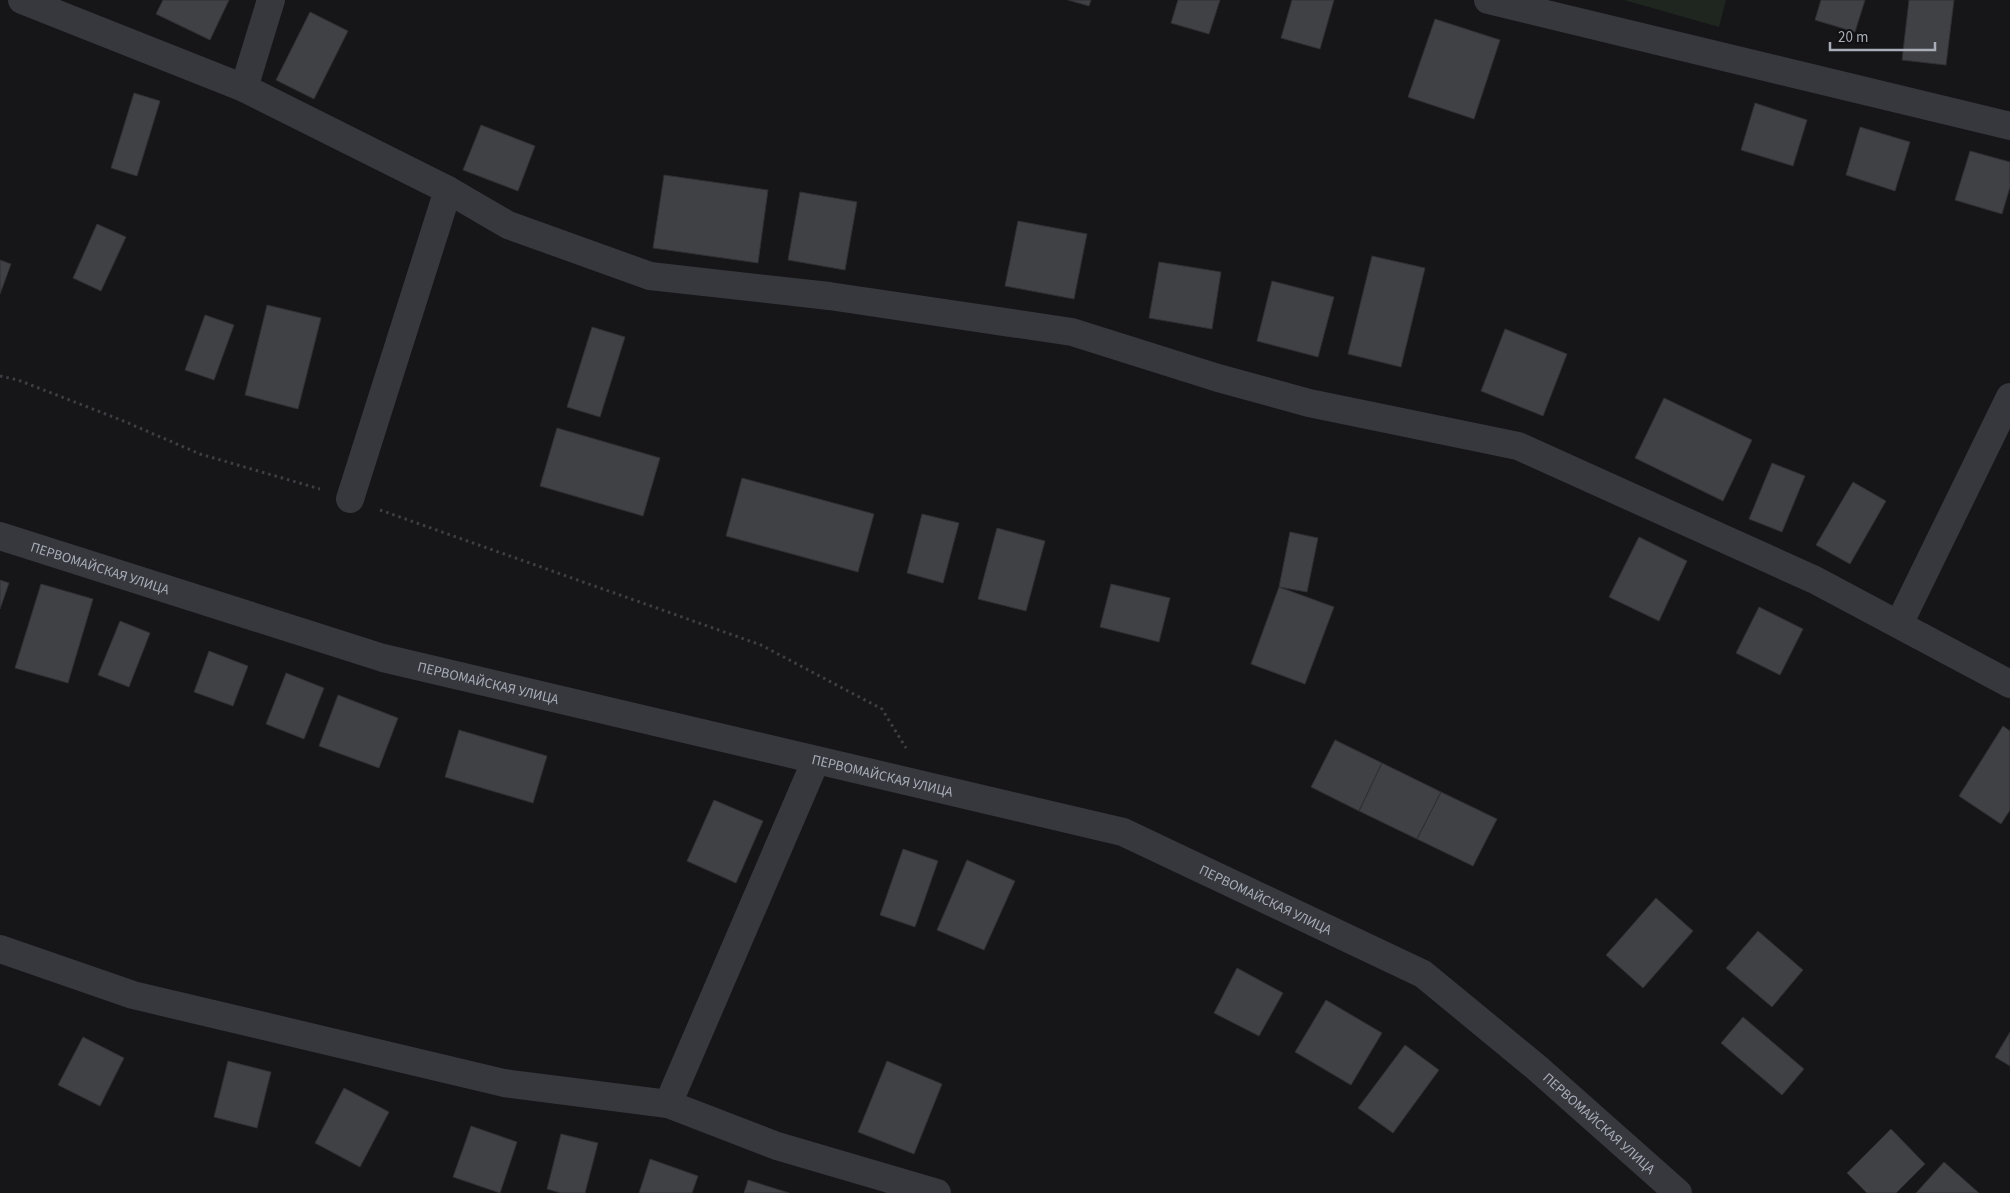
<svg xmlns="http://www.w3.org/2000/svg" width="2010" height="1193" font-family="'Source Sans 3',sans-serif">
<rect width="100%" height="100%" fill="#161618"/>
<path fill="#1e261f" d="M1624,0h102l-7,27z"/>
<path fill="#404145" stroke="#303034" d="M163,0h66l-19,40 -54,-26z
M1068,0h23l-2,6z
M1178,0h42l-11,34 -38,-11z
M1292,0h42l-14,49 -39,-11z
M1821,0h44l-10,32 -40,-12z
M1909,0h45l-8,65 -44,-5z
M310,12l38,19 -34,68 -38,-19z
M1435,19l65,21 -26,79 -66,-22z
M134,93l26,8 -23,75 -26,-8z
M1755,103l52,17 -14,46 -52,-16z
M481,125l54,21 -17,45 -55,-21z
M1860,127l50,15 -15,49 -49,-16z
M1970,151l40,11v25l-8,27 -47,-14z
M664,175l104,15 -10,73 -105,-15z
M800,192l57,10 -12,68 -57,-10z
M1018,221l69,13 -13,65 -69,-13z
M97,224l29,13 -25,54 -28,-13z
M1372,256l53,12 -24,99 -53,-13z
M0,260l11,4 -11,30z
M1159,262l62,10 -9,57 -63,-11z
M1272,281l62,16 -16,60 -61,-16z
M267,305l54,13 -23,91 -53,-14z
M205,315l29,10 -20,55 -29,-10z
M592,327l33,10 -25,80 -33,-10z
M1505,329l62,25 -24,62 -62,-25z
M1664,398l88,42 -29,61 -88,-43z
M557,428l103,30 -17,58 -103,-30z
M1772,463l33,13 -23,56 -33,-13z
M742,478l132,36 -16,58 -132,-36z
M1853,482l33,19 -36,63 -34,-19z
M922,514l37,9 -16,60 -36,-10z
M997,528l48,13 -19,70 -48,-12z
M1290,532l28,6 -11,54 -28,-5z
M1639,537l48,24 -28,60 -50,-24z
M0,580l9,3 -9,26z
M41,584l52,15 -25,84 -53,-15z
M1111,584l59,14 -11,44 -59,-15z
M1279,587l55,20 -29,77 -54,-20z
M1759,607l44,22 -23,46 -44,-22z
M120,621l30,12 -21,54 -31,-12z
M209,651l39,15 -15,40 -39,-14z
M286,673l38,15 -20,51 -38,-15z
M338,695l60,23 -19,50 -60,-22z
M2003,726l7,5v79l-9,14 -42,-28z
M459,730l88,26 -14,47 -88,-26z
M1335,740l47,23 -23,48 -48,-24z
M1382,763l59,29 -24,47 -58,-28z
M1441,792l56,27 -24,47 -56,-27z
M714,800l49,21 -27,62 -49,-22z
M903,849l35,12 -23,66 -35,-12z
M967,860l48,21 -31,69 -47,-20z
M1656,898l37,33 -50,57 -37,-33z
M1758,931l45,39 -31,37 -46,-39z
M1237,968l46,25 -24,43 -45,-23z
M1326,1000l56,33 -31,52 -56,-33z
M1743,1017l61,52 -22,26 -61,-52z
M2010,1032v34l-15,-9z
M83,1037l41,21 -24,48 -42,-21z
M1405,1045l34,25 -46,63 -35,-25z
M228,1061l43,11 -14,56 -43,-11z
M887,1061l55,23 -28,70 -56,-22z
M344,1088l45,24 -29,55 -45,-24z
M471,1126l46,16 -17,51 -47,-16z
M1891,1129l34,35 -29,29h-29l-20,-20z
M561,1134l37,9 -13,50h-24l-14,-4z
M650,1159l48,17 -6,17h-53z
M1944,1162l35,31h-63z
M748,1180l41,13h-45z"/>
<g fill="none" stroke-linecap="round" stroke-linejoin="round">
<path stroke="#3d3f44" stroke-width="3" stroke-dasharray="2.5 4" stroke-linecap="butt" d="M0,376l18,4 103,40 79,34 120,35
M380,510l381,135 121,64 24,39"/>
<g stroke="#37383d" stroke-width="28">
<path d="M22,0l222,88 204,102 60,35 142,51 179,20 243,36 146,46 91,25 209,43 297,134 195,104"/>
<path d="M1488,0l522,126"/>
<path d="M244,88l27,-88"/>
<path d="M350,499l98,-309"/>
<path id="s1" d="M0,536l383,122 740,174 300,142 113,93 142,126"/>
<path d="M1899,624l111,-227"/>
<path d="M0,949l133,46 371,88 164,21 109,42 160,47"/>
<path d="M668,1104l148,-344"/>
</g>
</g>
<g text-anchor="middle" stroke-width="4.5" stroke-linejoin="round" paint-order="stroke">
<g font-size="14" fill="#a8adb8" stroke="#111113">
<text dy="5" stroke="none"><textPath href="#s1" startOffset="105">ПЕРВОМАЙСКАЯ УЛИЦА</textPath></text>
<text dy="5" stroke="none"><textPath href="#s1" startOffset="510">ПЕРВОМАЙСКАЯ УЛИЦА</textPath></text>
<text dy="5" stroke="none"><textPath href="#s1" startOffset="915">ПЕРВОМАЙСКАЯ УЛИЦА</textPath></text>
<text dy="5" stroke="none"><textPath href="#s1" startOffset="1320">ПЕРВОМАЙСКАЯ УЛИЦА</textPath></text>
<text dy="5" stroke="none"><textPath href="#s1" startOffset="1725">ПЕРВОМАЙСКАЯ УЛИЦА</textPath></text>
</g>
</g>
<path d="M1830 42v8h105v-8" fill="none" stroke="#a8adb8" stroke-width="2.5"/>
<text x="1838" y="42" font-size="15" fill="#a8adb8" stroke="#111113" stroke-width="4" paint-order="stroke">20 m</text>
</svg>
